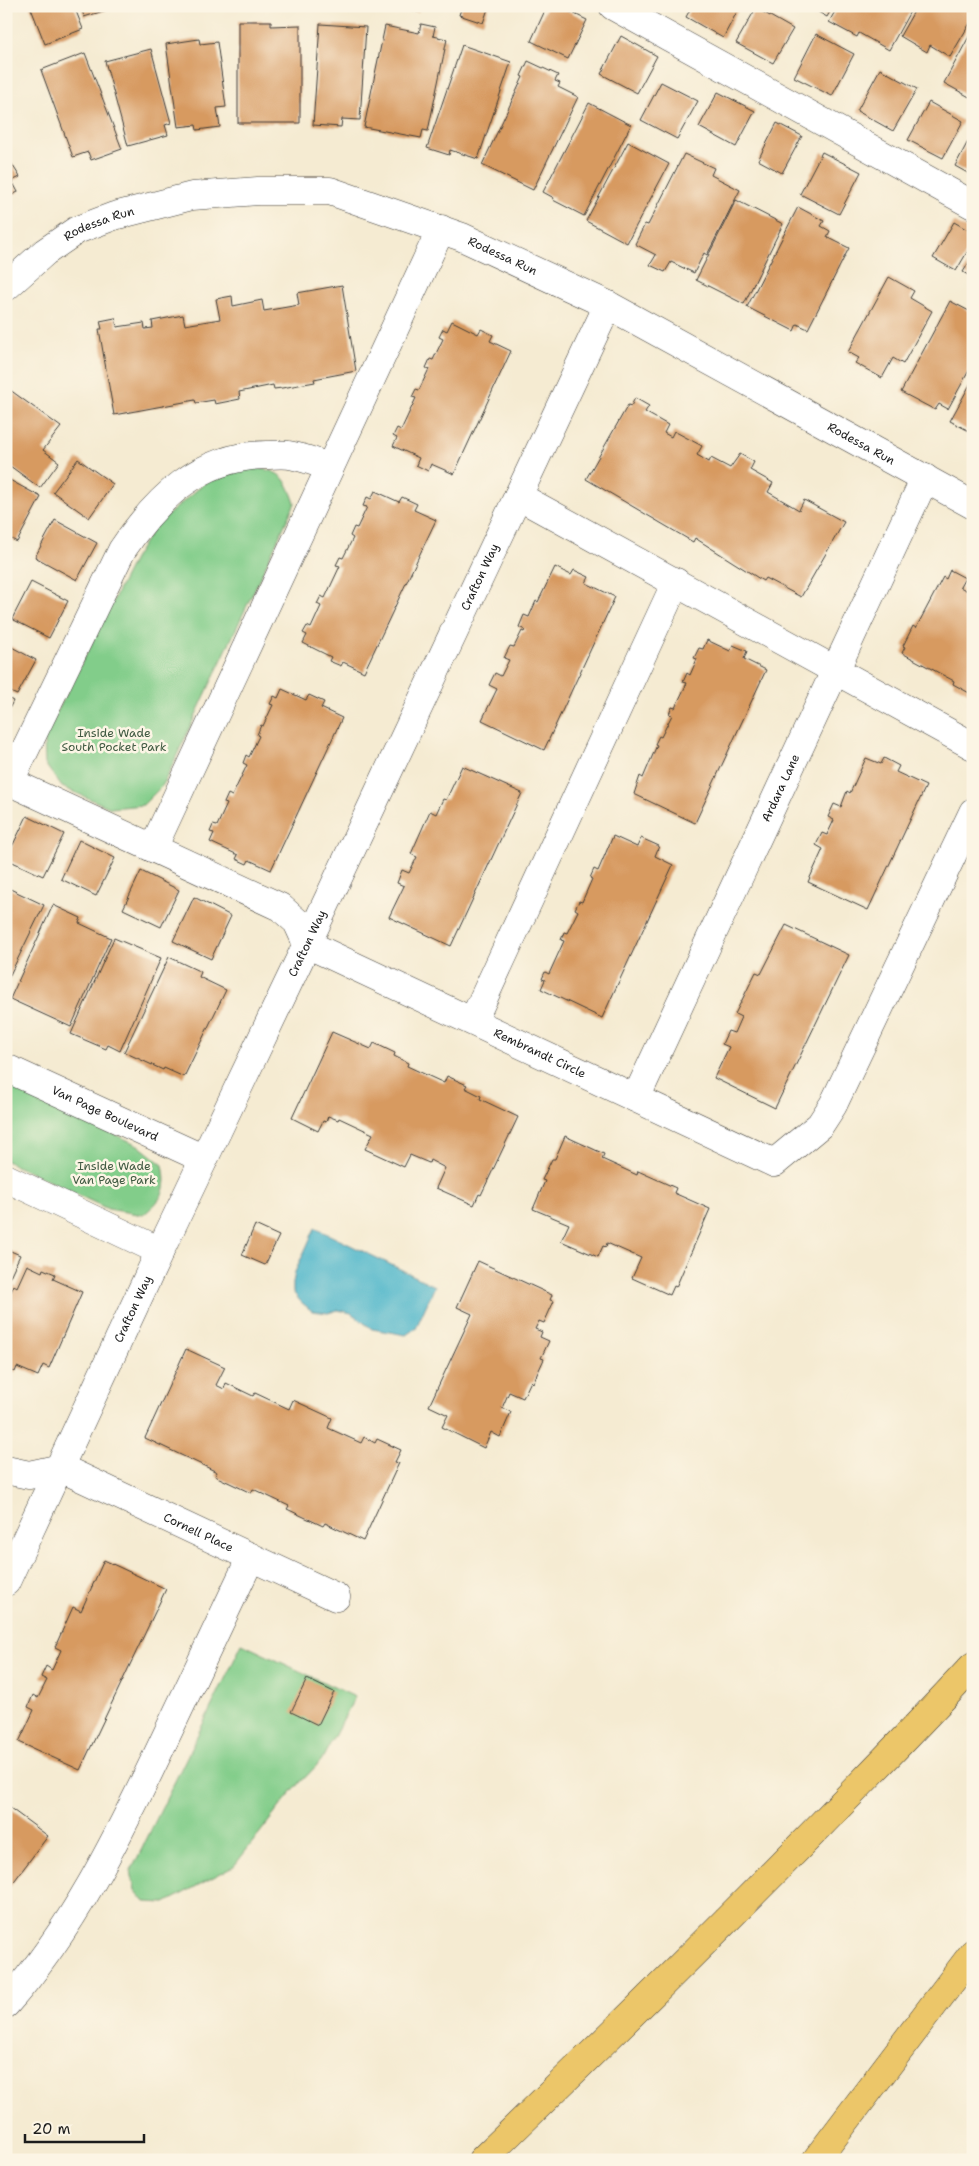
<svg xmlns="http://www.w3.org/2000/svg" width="979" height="2166" font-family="'Shantell Sans',sans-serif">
<rect width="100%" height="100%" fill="#fcf5e5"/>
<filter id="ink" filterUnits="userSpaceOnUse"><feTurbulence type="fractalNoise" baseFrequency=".02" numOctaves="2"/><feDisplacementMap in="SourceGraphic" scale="10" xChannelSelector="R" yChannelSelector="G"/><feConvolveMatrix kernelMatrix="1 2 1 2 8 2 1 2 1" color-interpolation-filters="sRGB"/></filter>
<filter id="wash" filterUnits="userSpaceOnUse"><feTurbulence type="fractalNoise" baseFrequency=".0096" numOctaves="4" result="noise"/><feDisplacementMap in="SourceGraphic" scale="20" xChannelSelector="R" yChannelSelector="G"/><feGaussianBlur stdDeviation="1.12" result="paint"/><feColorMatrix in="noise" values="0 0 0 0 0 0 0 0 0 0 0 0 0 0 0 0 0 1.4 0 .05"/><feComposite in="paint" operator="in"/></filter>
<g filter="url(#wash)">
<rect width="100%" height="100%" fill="#f5ebd2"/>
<path fill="#82cd8a" stroke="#4f7453" d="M249,467c31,4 36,7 46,36l-132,282 -20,20 -32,3 -49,-21 -17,-23 -1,-26 90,-179 20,-32 52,-45z
M6,1084l132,61 25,20c5,25 0,34 -20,50l-35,-6 -102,-48z
M242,1644l113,53 -34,64 -28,29 -59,76 -69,37 -20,-1 -10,-12 -4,-19z"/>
<path fill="#4db6ca" stroke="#346973" d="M315,1228l120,58 -19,42 -10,7 -34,-6 -21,-16 -13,-3 -10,3 -16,-2 -11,-9 -8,-10v-9l2,-11z"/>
<g id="blocks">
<path fill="#d79a60" d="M30,6h44l9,23 -38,15z
M81,6h31l1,2 -29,9z
M398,6h21l-1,6z
M462,6h27l-6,17 -24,-8z
M547,6h11l29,14 -19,39 -37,-18z
M666,6h11l-3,5z
M692,6h48l-17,32 -37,-21z
M808,6h25l-6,11z
M838,6h75l-24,44 -30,-17 -2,4 -28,-15z
M917,6h56v12l-23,39 -20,-12 -3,7 -27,-16z
M756,8l37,21 -20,34 -37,-20z
M238,21h33v5l29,-1v98h-62z
M320,24l46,3 -6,93 -18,-1 -1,8 -28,-2z
M421,24l14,3 -2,9 14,3 -19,92 -5,-1 -2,8 -57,-11 21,-101 34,7z
M973,29v70l-29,-16z
M816,34l38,20 -22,42 -38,-19z
M621,36l36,20 -20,37 -36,-19z
M199,39l1,5 17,-2 9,65 -9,1 3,19 -23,3 -1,-5 -18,2 -12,-83z
M462,45l49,17 -33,97 -28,-9 -1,5 -22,-7z
M151,49l20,74 -6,2 3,10 -40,11 -23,-85z
M85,53l37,96 -31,11 -3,-8 -15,5 -32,-87z
M528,61l30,14 -3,6 5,2 -2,4 20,10 -45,93 -51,-25 41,-88 -2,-1z
M880,69l37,20 -24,42 -36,-20z
M661,82l37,19 -21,38 -36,-19z
M718,92l37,19 -19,36 -37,-20z
M929,102l34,19 -20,37 -35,-18z
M589,103l42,22 -47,91 -31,-16 1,-2 -11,-6z
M777,123l25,13 -20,37 -24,-13z
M973,132v44l-18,-10z
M628,142l41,22 -42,79 -41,-22z
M822,152l39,20 -22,42 -39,-20z
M684,154l30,14 -3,7 29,15 -33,65 -3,-2 -10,20 -23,-11 -6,10 -15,-7 6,-10 -21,-11 10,-20 3,1z
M6,155l14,22 -8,4 6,11 -12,6z
M736,200l47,24 -39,80 -48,-24z
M798,207l26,14 -3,5 9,5 -3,6 22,11 -41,81 -11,-5 -3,7 -47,-24z
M954,222l19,11v9l-17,29 -23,-13z
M973,256v22l-10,-6z
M889,277l25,14 -4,7 22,13 -29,53 -10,-6 -11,20 -27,-15 4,-5 -11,-6z
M342,285l14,86 -42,8 1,3 -33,6 -8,1 -1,-4 -34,7 1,7 -25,5 -1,-4 -18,3 -1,-3 -81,15 -15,-86h3l-2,-8 15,-3 2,9 27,-4 1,6 8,-1 -1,-7 31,-6 2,10 35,-6 -4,-20 16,-3 1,10 29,-6 2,11 35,-6 -2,-12z
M950,301l23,12v50l-25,46 -9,-5 -4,6 -34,-18z
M452,321l26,13 3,-5 12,6 -3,6 21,10 -57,123 -23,-10 -3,7 -12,-6 3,-7 -26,-12 4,-8 -4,-2 4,-8 4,2 15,-32 -4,-1 4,-8 3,1 10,-21 -3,-1 4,-9 3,1 10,-21 -4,-2 4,-8 4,2z
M973,379v54l-23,-12z
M6,387l55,40 -18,23 16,12 -19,26 -34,-25z
M635,398l14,8 -4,6 23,13 -4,8 7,4 3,-6 28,15 -5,9 12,7 2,-4 19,10 10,-14 14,8 -4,8 23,13 -5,9 31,18 5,-10 40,22 -43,75 -36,-19 -2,3 -68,-43 -2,4 -107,-63 42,-74 3,1z
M78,459l35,25 -24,34 -36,-26z
M6,478l35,19 -24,45 -11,-6z
M375,491l24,11 3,-5 15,7 -3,6 22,10 -72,152 -21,-10 -2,4 -12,-5 2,-4 -28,-14 4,-8 -4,-2 4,-7 4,2 10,-22 -4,-2 4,-8 4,2 15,-32 -4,-1 4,-8 3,1 10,-20 -3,-2 4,-9 3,1 10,-21 -4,-1 4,-9 4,2z
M55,520l42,23 -20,37 -42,-23z
M555,567l16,8 3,-5 15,7 -3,6 29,14 -71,153 -62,-30 15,-31 -8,-4 6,-12 6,3 8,-16 -5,-2 6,-12 4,1 8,-16 2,1 1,-2 -6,-3 5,-12 5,2 7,-16 2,1z
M950,570l15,8 -5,9 13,7v101l-20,-11 1,-3 -52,-28 3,-6 -2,-1 10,-20 3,2 27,-51 3,2z
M31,582l37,19 -19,37 -37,-19z
M707,640l23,11 3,-6 14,6 -3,8 22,11 -71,153 -61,-29 6,-18 3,2 14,-33 -2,-1 4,-8 2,1 11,-22 -3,-1 3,-7 3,1 12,-25 -4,-1 4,-9 3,2 7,-16 -3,-1 5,-10 4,1z
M6,644l30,16 -19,35 -11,-5z
M282,689l24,11 3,-5 15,7 -3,6 21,10 -71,152 -22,-10 -2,4 -11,-5 2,-4 -28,-13 4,-9 -4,-1 3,-7 4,1 10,-22 -3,-1 4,-9 4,2 15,-31 -4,-2 3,-8 3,2 10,-21 -2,-1 4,-10 2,1 10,-21 -3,-1 4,-8 4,2z
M6,697l7,4 -7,14z
M866,758l15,6 3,-6 15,8 -3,6 30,14 -58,124 -60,-28 15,-33 -7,-4 6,-12 5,2 7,-15 -6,-3 6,-13 7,3 6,-16 3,2z
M462,766l60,27 -71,153 -62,-29 15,-31 -7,-3 5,-13 7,3 8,-16 -6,-3 19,-43 6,3 7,-15 3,1z
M27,816l37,18 -21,42 -37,-17z
M613,836l24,11 4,-9 18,8 -4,10 18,9 -71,153 -61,-29 4,-9 -3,-1 3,-7 4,2 15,-33 -3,-1 3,-8 3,1 11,-22 -3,-2 4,-8 3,1 10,-23 -2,-1 4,-9 4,2z
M79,840l36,18 -19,38 -35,-17z
M141,871l38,19 -18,37 -38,-18z
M6,887l38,18 -38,78z
M194,897l37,19 -20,43 -38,-18z
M53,905l28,13 -2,5 32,15 -40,89 -61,-28z
M786,925l63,30 -74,153 -61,-30 15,-31 -7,-3 6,-13 6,2 7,-16 -6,-3 21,-42 5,2z
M114,938l47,20 -41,93 -12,-6 -2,4 -35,-15z
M169,957l32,15 -2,5 27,13 -42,87 -20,-9 -1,2 -39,-18z
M332,1032l39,17 3,-6 21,10 -1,3 14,7 -1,3 37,17 3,-7 20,9 -2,3 16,8 -1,3 38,18 -37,78 -2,-1 -5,11 -38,-17 9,-20 -15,-8 -1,3 -19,-8 -6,12 -39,-18 8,-15 -34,-16 -1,2 -10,-4 -2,6 -3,-1 -5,10 -26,-13z
M565,1136l39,18 -2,5 35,16 1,-4 38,17 -2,5 36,16 -34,78 -2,-1 -4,9 -38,-17 9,-20 -34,-15 -1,4 -3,-1 -5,11 -37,-16 8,-17 -36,-15 12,-28 -3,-1 10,-21h3z
M255,1225l24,11 -14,29 -23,-10z
M6,1249l14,6 -14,30z
M478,1261l74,34 -2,5 4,1 -10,22 -5,-2 -4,8 7,3 -2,5 9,4 -8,17 3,1 -11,24 -2,-2 -8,17 -14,-6 -7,16 9,4 -11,25 -9,-5 -7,16 -42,-21 6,-12 -19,-9 43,-92 -15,-7z
M27,1265l15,7 1,-3 12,5 -2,5 29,13 -33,76 -6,-3 -5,11 -21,-9 -2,5 -7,-2 -2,5v-73l8,-17 3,2z
M186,1349l39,18 -9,18 8,4 2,-6 27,13 2,-3 34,16 4,-9 39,18 -4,10 33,15 3,-6 11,6 2,-4 24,11 -6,12 4,1 -36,78 -38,-18 -2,3 -36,-17 2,-3 -36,-17 -2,4 -36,-17 2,-4 -72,-34z
M104,1560l62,29 -86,181 -61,-28 15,-32 -6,-3 5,-12 5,3 9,-18 -6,-3 5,-11 6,4 9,-20 -6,-3 18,-40 8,4z
M307,1679l27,13 -16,33 -27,-13z
M6,1805l42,31 -42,56z"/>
</g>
</g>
<g filter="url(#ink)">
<use href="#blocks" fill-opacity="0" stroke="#3d3b37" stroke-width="1"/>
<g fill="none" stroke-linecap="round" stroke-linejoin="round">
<g stroke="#3d3b37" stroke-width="29">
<g id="minor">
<path d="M613,6l360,199"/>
<path id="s1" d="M6,287l39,-35 32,-22 37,-14 78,-20 66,-5h72l132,46 146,68 365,200"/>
<path d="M518,496l455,250"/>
<path id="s2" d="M6,780l274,127 17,15 10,22 467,219 46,-38 13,-20 140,-293"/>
<path d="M10,781l112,-231c35,-52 78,-94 144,-95 8,0 16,-1 23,0 14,2 28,8 41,12"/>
<path d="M153,848l288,-619"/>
<path d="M473,1021l203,-439"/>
<path id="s3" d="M6,1068l198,91"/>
<path id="s4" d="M636,1098l289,-620"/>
<path d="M6,1178l154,73"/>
<path id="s5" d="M6,1470l23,5 32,-7 275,129"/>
<path id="s6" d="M6,1582l154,-331 147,-307 301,-639"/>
<path d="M6,2004c67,-75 111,-165 154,-255 30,-64 60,-128 91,-192"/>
</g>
</g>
<g stroke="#3d3b37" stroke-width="29">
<path id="highway" d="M482,2160c167,-161 332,-324 491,-494
M816,2160l157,-207"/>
</g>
<use href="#minor" stroke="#fff" stroke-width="28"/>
<use href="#highway" stroke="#ecc669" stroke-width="28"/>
</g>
</g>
<g text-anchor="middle" stroke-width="5" stroke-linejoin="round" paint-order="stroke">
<g font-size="12" fill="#1c1c1c" stroke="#fcf5e5">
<text dy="4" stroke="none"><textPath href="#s1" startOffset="114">Rodessa Run</textPath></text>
<text dy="4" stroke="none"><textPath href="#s1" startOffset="534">Rodessa Run</textPath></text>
<text dy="4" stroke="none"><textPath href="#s1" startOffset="939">Rodessa Run</textPath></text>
<text dy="4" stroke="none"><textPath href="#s6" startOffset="1111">Crafton Way</textPath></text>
<text dy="4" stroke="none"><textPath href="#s4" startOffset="342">Ardara Lane</textPath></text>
<text dy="4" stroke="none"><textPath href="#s6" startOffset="706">Crafton Way</textPath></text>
<text dy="4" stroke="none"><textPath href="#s2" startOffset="606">Rembrandt Circle</textPath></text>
<text dy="4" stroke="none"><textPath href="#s3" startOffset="109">Van Page Boulevard</textPath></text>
<text dy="4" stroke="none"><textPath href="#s6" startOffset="301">Crafton Way</textPath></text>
<text dy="4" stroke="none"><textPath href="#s5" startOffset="208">Cornell Place</textPath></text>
</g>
<g font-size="12" fill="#405a42" stroke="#fcf5e5">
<text x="114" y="737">Inside Wade<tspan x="114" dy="14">South Pocket Park</tspan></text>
<text x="114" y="1170">Inside Wade<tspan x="114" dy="14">Van Page Park</tspan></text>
</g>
</g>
<rect width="979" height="2166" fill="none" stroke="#fcf5e5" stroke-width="25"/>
<path d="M25 2134v8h119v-8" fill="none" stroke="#1c1c1c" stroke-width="2.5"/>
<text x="32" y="2134" font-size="15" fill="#1c1c1c" stroke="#fcf5e5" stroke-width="4" paint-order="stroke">20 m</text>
</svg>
